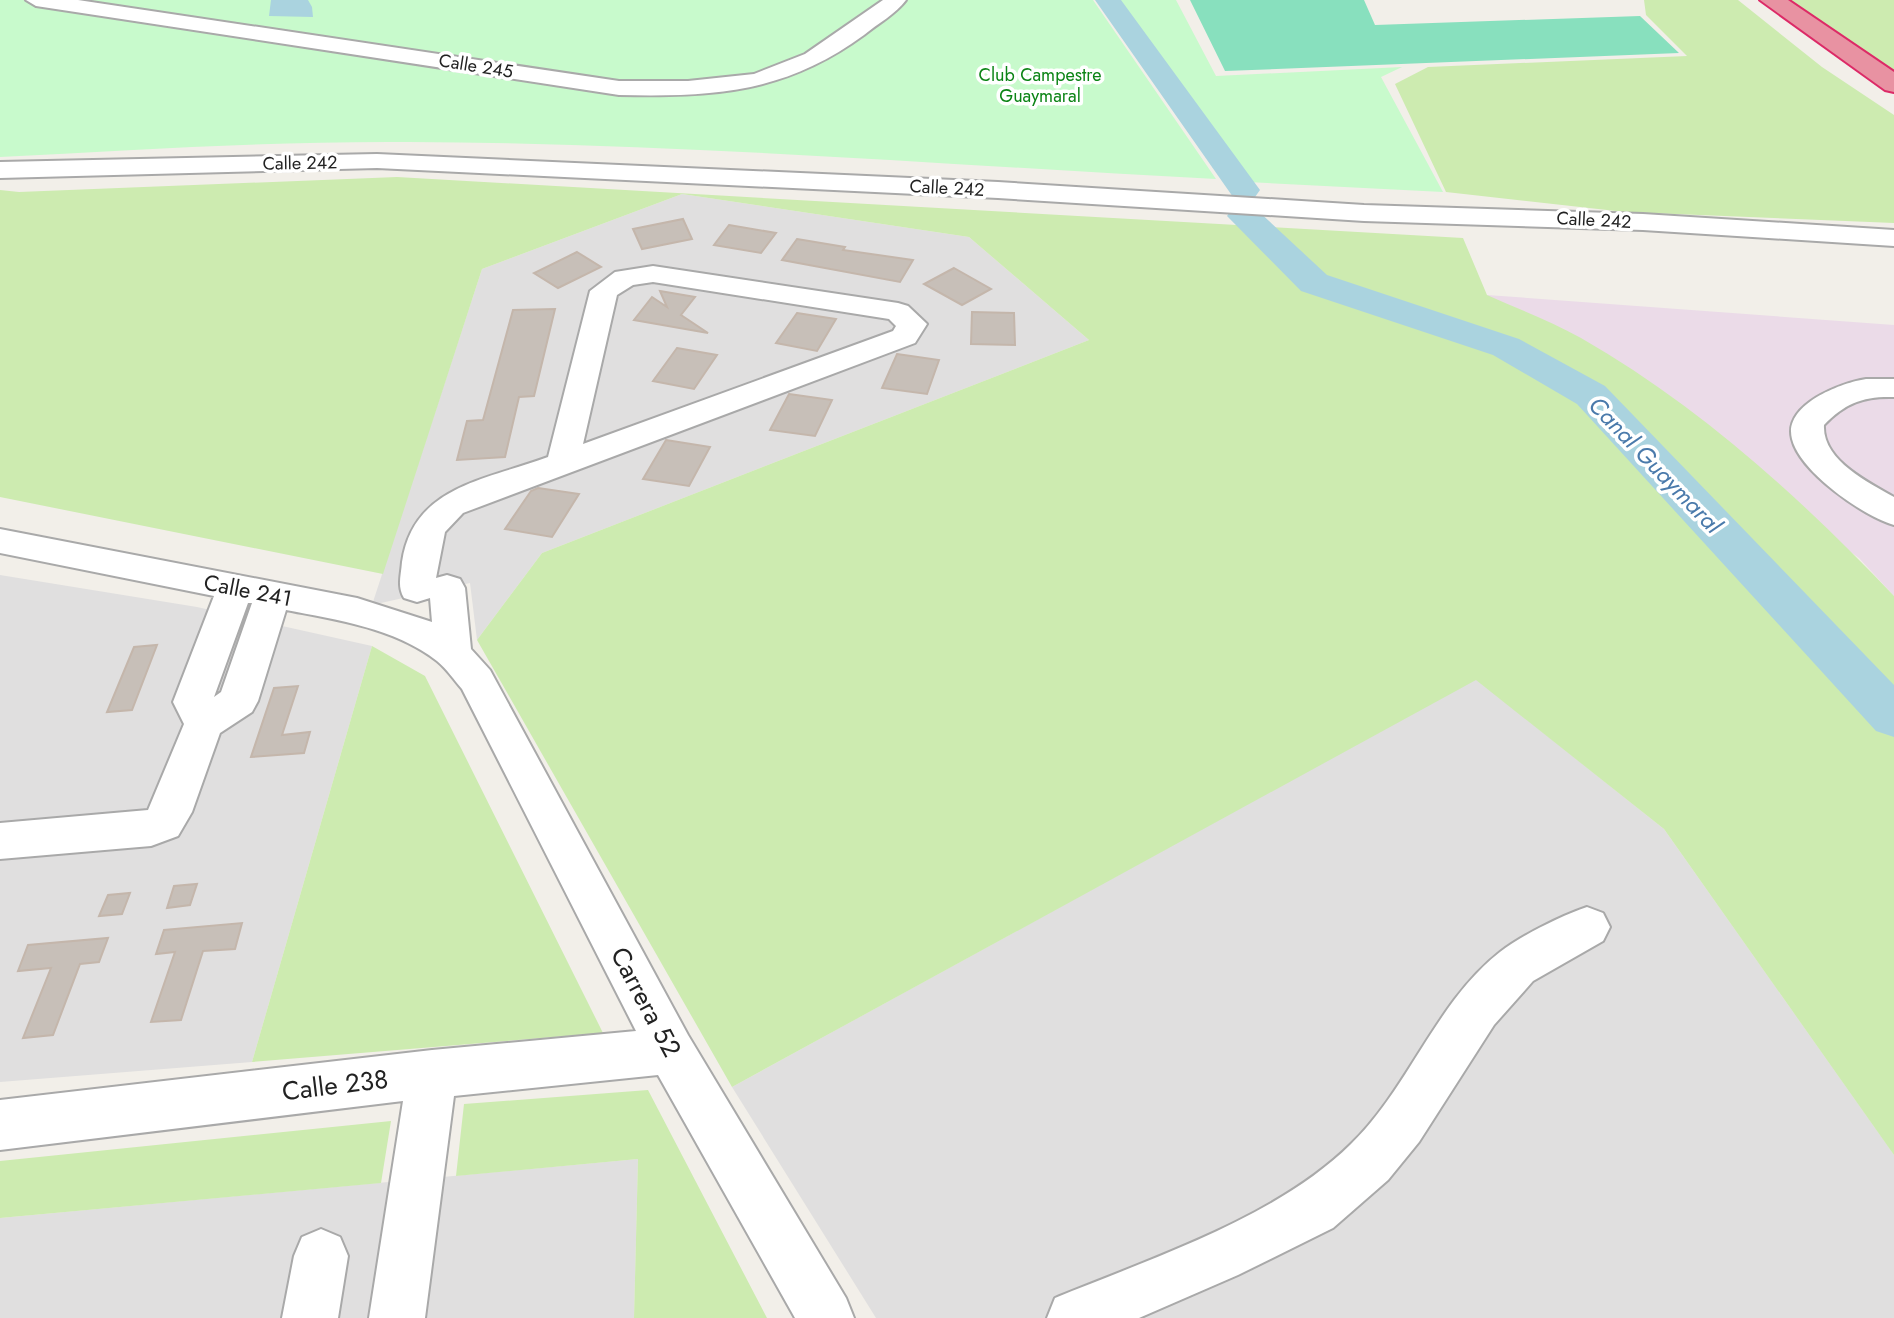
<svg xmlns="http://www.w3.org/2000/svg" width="1894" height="1318" font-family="Jost,sans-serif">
<rect width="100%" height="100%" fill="#f2efe9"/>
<path fill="#e0dfdf" d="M682,194l287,43 120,103 -547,213 -65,87 -7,-57 -98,22 110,-336z
M0,575l197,32 175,39 -120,416 -252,20z
M1476,679l188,150 226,320 4,6v163h-1018l-144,-231z
M638,1159l-4,159h-634v-100z"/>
<path fill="#ebdbe8" d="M1487,295l407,30v271l-35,-38z"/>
<path fill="#cdebb0" d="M1644,0h94l84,67 72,48v108l-269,-11 -179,-20 -51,-108 33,-17 259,-11 -41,-41z
M1785,0h109v73z
M397,177l1066,61 24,57c31,14 64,26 94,43 117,67 220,160 313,258v559l-230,-326 -188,-149 -744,407 -255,-447 65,-87 547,-213 -120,-103 -287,-43 -200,75 -99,305 -383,-77v-307l19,2z
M372,646l53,30 178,357 -351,29z
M648,1090l119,228h-133l4,-159 -182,17 8,-72z
M391,1121l-10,62 -381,35v-57z"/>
<path fill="#c8facc" d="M0,0h1093l123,179c-268,-14 -538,-36 -807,-37 -136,-1 -272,8 -409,15z
M1106,0h70l40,76 186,-9 -21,10 62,115 -215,-11z"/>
<path fill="#88e0be" d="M1190,0h174l11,25 265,-9 39,37 -454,18z"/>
<path fill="#aad3df" d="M271,0h37l4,7 1,10 -44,-1z"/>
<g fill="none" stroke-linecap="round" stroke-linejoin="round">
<path fill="#aad3df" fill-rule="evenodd" d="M1095,0h26l139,190 -5,7 -11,3 -11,-3z
M1244,206l12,3 71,66 192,64 86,47 289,299v52l-18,-6 -299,-327 -84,-49 -192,-64 -74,-75 5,-7z"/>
</g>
<path fill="#c7bfb8" stroke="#c4b6ab" stroke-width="2" d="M683,219l9,20 -50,10 -9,-20z
M729,225l47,8 -15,20 -47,-8z
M797,239l48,8 -2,3 70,10 -13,22 -118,-22z
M577,252l24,15 -43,21 -24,-15z
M954,268l37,21 -29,16 -38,-21z
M660,291l35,6 -14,18 27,18 -74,-13 18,-23 15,10z
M555,309l-21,87 -15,1 -14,60 -48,3 10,-39 16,-1 30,-110z
M972,312l42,1 1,32 -44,-1z
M797,313l39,6 -19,32 -41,-8z
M677,348l40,7 -23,34 -41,-8z
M897,354l42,6 -12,34 -45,-6z
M789,394l43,6 -17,36 -45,-6z
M666,440l44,7 -21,39 -46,-7z
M538,488l41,6 -27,43 -47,-8 26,-38z
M157,645l-25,65 -25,2 27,-65z
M298,686l-16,49 28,-3 -6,21 -53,4 23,-69z
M197,884l-7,21 -23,3 7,-22z
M130,893l-8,21 -23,2 9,-21z
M242,923l-7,26 -32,2 -22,69 -30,2 24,-70 -19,2 8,-24z
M108,938l-9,24 -19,2 -27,71 -30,3 28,-70 -33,3 10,-26z"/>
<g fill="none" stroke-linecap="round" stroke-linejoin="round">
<g stroke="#a9a9a9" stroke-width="4">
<path id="minor" d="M26,0h52l541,81h69l66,-7 51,-20 78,-54h23c-10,14 -29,24 -42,35 -79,58 -150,62 -245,60l-583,-89z
M377,154l621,28 366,23 279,9 251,16v16l-251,-16 -279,-9 -366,-23 -621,-30 -377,10v-16z
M653,266l245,37 10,3 19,18 -12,19 -452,170 -18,19 -9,46 11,-3 13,4 5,9 6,61 19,21 198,365 158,263 8,20h-59l-137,-243 -204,21 -29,222h-56l34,-217 -403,49v-50l432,-50 204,-19 -174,-342c-8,-9 -15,-20 -25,-28 -42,-33 -100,-41 -151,-51l-28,91 -6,11 -32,21 -28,79 -14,24 -27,10 -151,13v-36l148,-13 36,-86 -11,-22 41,-106 -214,-43v-24l357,69 75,24 -2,-24 -13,4 -13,-4c-7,-12 -3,-22 -2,-36 11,-76 84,-82 146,-105l42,-166 25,-19zM653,282l236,37 7,7 -3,5 -310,113 34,-149 16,-10zM248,603h4l-31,89 -7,5z
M1866,379h28v18c-30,-1 -49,6 -70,28 -2,35 44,57 70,72v28c-31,-9 -94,-53 -102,-86 -9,-34 48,-56 74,-60z
M1587,907l16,6 7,14 -7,14 -70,40 -39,44 -75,117 -31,38 -55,48 -95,47 -99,43h-92l8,-20c97,-40 221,-80 296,-154 58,-56 85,-142 149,-192 22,-17 61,-36 87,-45z
M321,1229l19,8 8,19 -10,62h-56l12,-62 8,-19z"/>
</g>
<g stroke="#dc2a67" stroke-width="4">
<path id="highway" d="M1760,0h28l106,72v20l-9,-2z"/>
</g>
<use href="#minor" fill="#fff" fill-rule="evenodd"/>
<use href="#highway" fill="#e892a2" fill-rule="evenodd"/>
</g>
<g text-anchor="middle" stroke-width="7" stroke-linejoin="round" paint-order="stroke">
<g font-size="18" fill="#222" stroke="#fff">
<text transform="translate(476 66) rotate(9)" y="6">Calle 245</text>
<text transform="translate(300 163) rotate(-1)" y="6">Calle 242</text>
<text transform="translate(947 188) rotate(3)" y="6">Calle 242</text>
<text transform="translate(1594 220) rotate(3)" y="6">Calle 242</text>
</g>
<g font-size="18" fill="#0c8416" stroke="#fff">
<text x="1040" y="81">Club Campestre<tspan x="1040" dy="21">Guaymaral</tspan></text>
</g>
<g font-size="22" fill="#222" stroke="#fff">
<text transform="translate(248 590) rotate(11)" y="8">Calle 241</text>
</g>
<g font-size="24" font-style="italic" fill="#4a7aab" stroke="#fff">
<text transform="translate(1655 465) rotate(46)" y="8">Canal Guaymaral</text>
</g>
<g font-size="26" fill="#222" stroke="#fff">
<text transform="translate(646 1002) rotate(62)" y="9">Carrera 52</text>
<text transform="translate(335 1085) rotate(-7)" y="9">Calle 238</text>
</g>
</g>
</svg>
